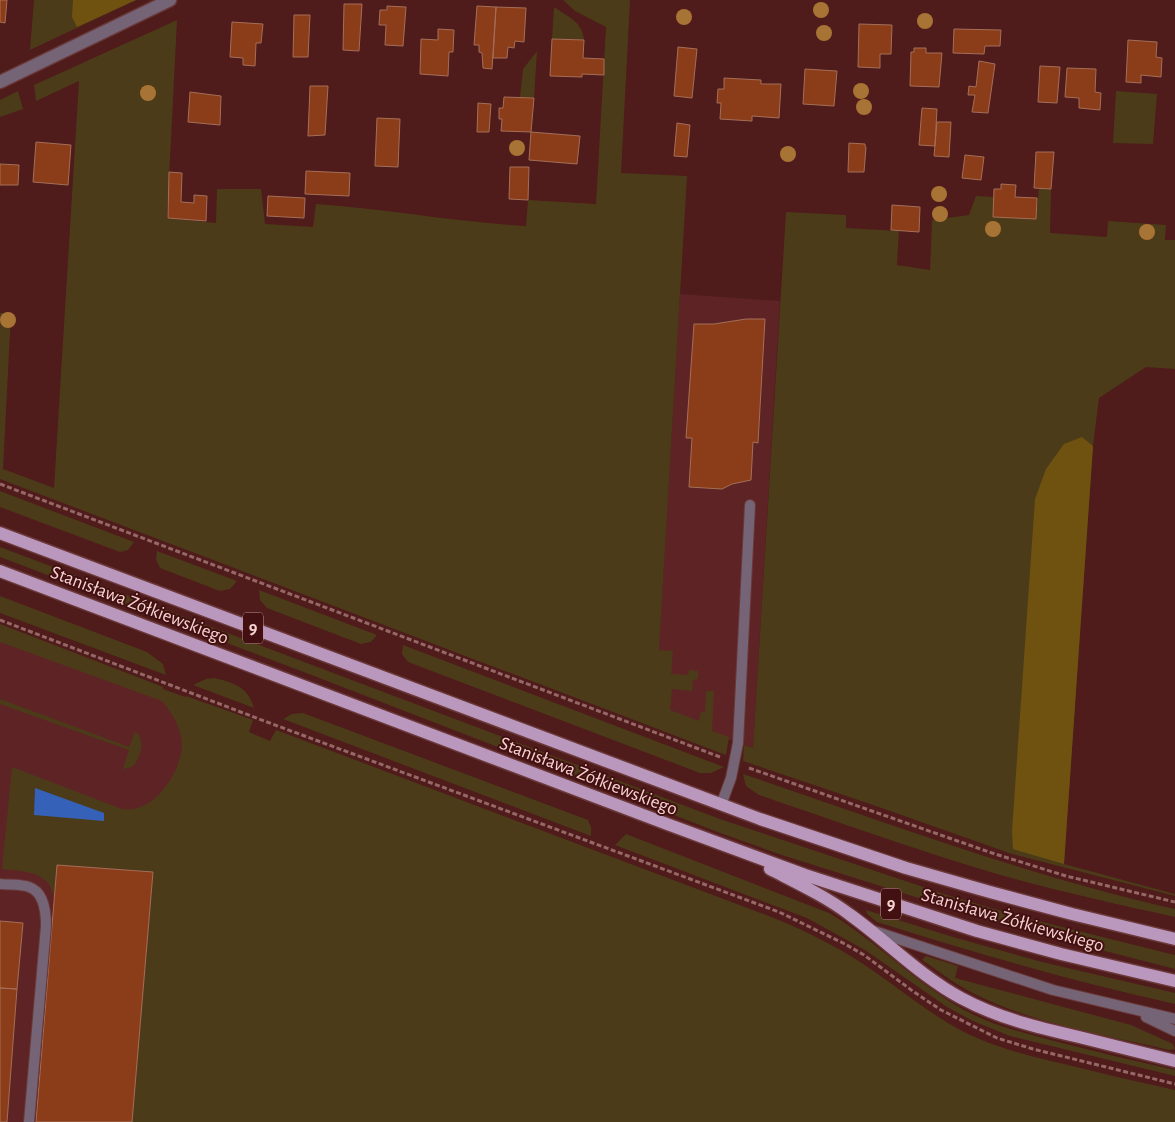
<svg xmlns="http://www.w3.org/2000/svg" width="1175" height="1122" font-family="'Alegreya Sans',sans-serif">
<rect width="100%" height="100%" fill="#4f1b1b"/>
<path fill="#5e2425" d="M680,294l100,7 -27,447 -98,-35z
M0,636l190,74 -28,412h-162z"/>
<path fill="#4c3b19" d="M34,0h102l-106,50z
M563,0h67l-9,173 66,3 -28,474 14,1 -2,23 17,1 1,-5 9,1v8l-5,1 -1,11 -20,-2 -2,21 29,11 2,-9h4l1,-21h8l-2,40 17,6 -3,18 -726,-276v-166h11l-8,156 51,19 25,-407 -43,20 -2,-16 143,-65 -10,198 49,5 1,-34h44l4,35 48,3 3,-23c70,5 140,18 210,22l2,-26 68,4 10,-177 -31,-16z
M554,7c14,10 29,15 30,33l-32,-1z
M537,51l-3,47 -14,-1 3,-28z
M18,91l5,18 -23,8v-17z
M1116,91l41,3 -4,50 -40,-1z
M1039,188l12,1 -1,44 57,4 1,-16 58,4 -1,15h10v129l-29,-2 -47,31 -6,48 -29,418 111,30v2l-163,-42 -136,-48 -133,-45 1,-16 9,3 33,-536 60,3v13l53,3 -2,34 33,5 2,-50 37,-5 7,-19 18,1 -1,20 43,2z
M0,491l134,51 -6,8 -8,2 -120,-45z
M0,547l720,272 227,76 75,22 153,38v14l-174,-45 -219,-69 -59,-21 -414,-160 -309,-117z
M157,551l80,30 -7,8 -10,2 -60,-23 -4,-8z
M259,590l118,45 -6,7 -10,2 -94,-36 -7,-8z
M0,596l147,56 16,12 3,11 -166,-62z
M0,624l163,63v2l22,8 1,-1 67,24 -4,12 21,9 6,-11 503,190c28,12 55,25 81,42 34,22 64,48 100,68 33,17 69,26 104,34 37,9 74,18 111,26v32h-1043l21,-250 -96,-7 -3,31c-2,-4 -3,-11 -7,-14 -11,-12 -31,-11 -45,-13l10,-102 110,42c5,0 11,1 15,-1 23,-5 44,-39 45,-62 0,-17 -9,-32 -20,-45l-162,-59z
M403,645l321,122 -13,6h-11l-292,-111 -6,-8z
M214,678c21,5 34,9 40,30l-61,-23 13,-6z
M0,699l129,48 6,-15c11,6 6,25 -1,33 -3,3 -7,3 -11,4l6,-19 -129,-46z
M303,713l285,107 3,7v9l-308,-117 9,-5z
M743,774c143,48 284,102 432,135v8c-63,-14 -127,-28 -188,-46 -77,-23 -152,-50 -228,-76l-13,-9z
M626,834l203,79c49,29 88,72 139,99 27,14 56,21 86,29 40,10 80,20 121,29v6l-165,-40 -37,-15 -26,-14 -82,-57 -58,-32 -192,-73z
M866,910l87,27 89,25 133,31v11c-101,-22 -199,-51 -298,-82l-10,-8z
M926,956l32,10 -3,12 176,47 42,19 2,5 -6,1c-62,-15 -135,-26 -192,-55 -19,-9 -37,-23 -55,-35z"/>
<path fill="#6f5210" d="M73,0h63l-59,27 -5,-10z
M1082,437l11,9 -29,418 -51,-15 -1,-18 23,-332 11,-30 18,-25z"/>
<path fill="#3661b8" d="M35,788l69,25v8l-70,-6z"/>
<path fill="#8b3d19" stroke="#a56e58" d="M0,0h7l-2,23 -5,-1z
M344,4h18l-3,47 -16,-1z
M387,6l19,1 -3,39 -18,-1 1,-20h-7l1,-15h7z
M477,6l19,1 -4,62 -9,-1 -1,-15 -3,-1v-7h-5z
M496,7l30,1 -2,34 -9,-1 -1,7 -6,-1 -1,11h-14z
M294,15h16l-2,42h-15z
M232,22l31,2 -2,19h-5l-1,23 -12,-1v-7l-13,-1z
M859,24l33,1 -1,29h-11v14l-22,-1z
M438,29l16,1 -1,22h-4l-1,24 -28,-2 1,-35 17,1z
M954,29l47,1 -1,16h-15l-1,8 -31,-1z
M552,39l32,1 -1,18 21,1v16l-22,-1v3l-32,-1z
M1128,40l29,2 -1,15 6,1 -1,19 -20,-2v8l-15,-1z
M678,47l19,2 -5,49 -18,-2z
M914,48h12v5h16l-3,34 -29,-1 1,-34h3z
M979,61l16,3 -7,49 -16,-1 3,-17h-7l1,-9 7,1z
M1040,66l20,1 -3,36 -19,-1z
M1067,68l29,1 -1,23 6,1 -1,17 -21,-2v-10l-14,-1z
M805,69l32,2 -3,35 -31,-2z
M724,78l37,2v4h20l-2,34 -27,-2v5l-32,-2 1,-16h-4l1,-14h6z
M310,86h18l-3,49 -17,1z
M190,92l31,4 -1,29 -32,-3z
M504,97l30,1 -3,34 -30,-1 1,-12h-3v-11h4z
M478,103l13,1 -2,28h-12z
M922,108l15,1 -2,37 -16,-1z
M377,118l23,1 -2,48 -23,-1z
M937,122h14l-2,35 -15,-1z
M677,123l13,2 -3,32 -13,-1z
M531,132l49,4 -3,28 -48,-4z
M36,142l35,3 -3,40 -35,-3z
M849,143l16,1v2l1,1 -2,25h-16z
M1036,152h18l-3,37 -17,-1z
M965,155l19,2 -3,23 -19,-2z
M0,164l19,1 -1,20h-18z
M510,167h19l-1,33 -19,-1z
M306,171l44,2 -1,23 -44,-2z
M169,172l13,1 -1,29 13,1v-8l13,1 -1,25 -38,-3z
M1001,184l15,1 -1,12 22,1 -1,21 -43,-2 1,-28h7z
M268,196l37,2 -1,20 -37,-2z
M892,205l28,2 -1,25 -28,-2z
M746,319h19l-7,124 -5,-1 -2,38 -19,4 -10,5 -33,-2 3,-49h-6l8,-114h20z
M57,865l96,7 -21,250h-96z
M0,921l23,2 -6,66 -17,-1z
M0,988l17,1 -10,133h-7z"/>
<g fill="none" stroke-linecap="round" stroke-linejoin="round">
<g stroke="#6a3838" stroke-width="12">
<path id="lane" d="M721,805l10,-27 7,-35 12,-238
M0,884c9,1 21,0 29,3 15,5 17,26 17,39l-17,196
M874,931l179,59 122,29
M1146,1017l29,14"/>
</g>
<g stroke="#6a3838" stroke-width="15">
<path id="street" d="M0,82l170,-82"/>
</g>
<g stroke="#6a3838" stroke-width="15">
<path id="primary" d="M0,533l760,286 146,49 84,24 82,22 103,25
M0,571l667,253 138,51 172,56 84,23 114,27
M770,869c27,14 55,27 79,45 38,27 71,62 112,84 37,20 78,30 118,39 32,8 64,16 96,24"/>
</g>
<path stroke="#956867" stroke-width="3" stroke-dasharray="5 2.5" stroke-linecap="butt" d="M0,484l720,273
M0,620l267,102 512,190 66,32 19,11 50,37 27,18 56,28 36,11 142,35
M749,768l243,85 74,23 109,26"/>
<use href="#lane" stroke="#746476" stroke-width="10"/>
<use href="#street" stroke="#746476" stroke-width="12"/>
<use href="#primary" stroke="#ba98be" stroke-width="12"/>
</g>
<g fill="#a87435">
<circle cx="821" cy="10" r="8"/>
<circle cx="684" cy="17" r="8"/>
<circle cx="925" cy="21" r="8"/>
<circle cx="824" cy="33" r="8"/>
<circle cx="861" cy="91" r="8"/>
<circle cx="148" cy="93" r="8"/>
<circle cx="864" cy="107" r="8"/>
<circle cx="517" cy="148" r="8"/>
<circle cx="788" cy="154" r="8"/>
<circle cx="939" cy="194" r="8"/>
<circle cx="940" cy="214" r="8"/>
<circle cx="993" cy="229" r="8"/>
<circle cx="1147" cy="232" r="8"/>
<circle cx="8" cy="320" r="8"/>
</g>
<g text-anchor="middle" stroke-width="4" stroke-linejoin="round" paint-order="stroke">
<g fill="#431012" stroke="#c09898" stroke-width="1">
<rect x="243" y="612.5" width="20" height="31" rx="4"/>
<rect x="881" y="888.5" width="20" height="31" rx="4"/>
</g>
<g font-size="18" font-weight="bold" fill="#f6d3d1">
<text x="253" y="634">9</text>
<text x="891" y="910">9</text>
</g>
<g font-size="19" fill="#f6d3d1" stroke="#431012">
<text transform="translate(140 604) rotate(21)" y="7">Stanisława Żółkiewskiego</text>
<text transform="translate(589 775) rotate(21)" y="7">Stanisława Żółkiewskiego</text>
<text transform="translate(1013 919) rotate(16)" y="7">Stanisława Żółkiewskiego</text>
</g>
</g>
</svg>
